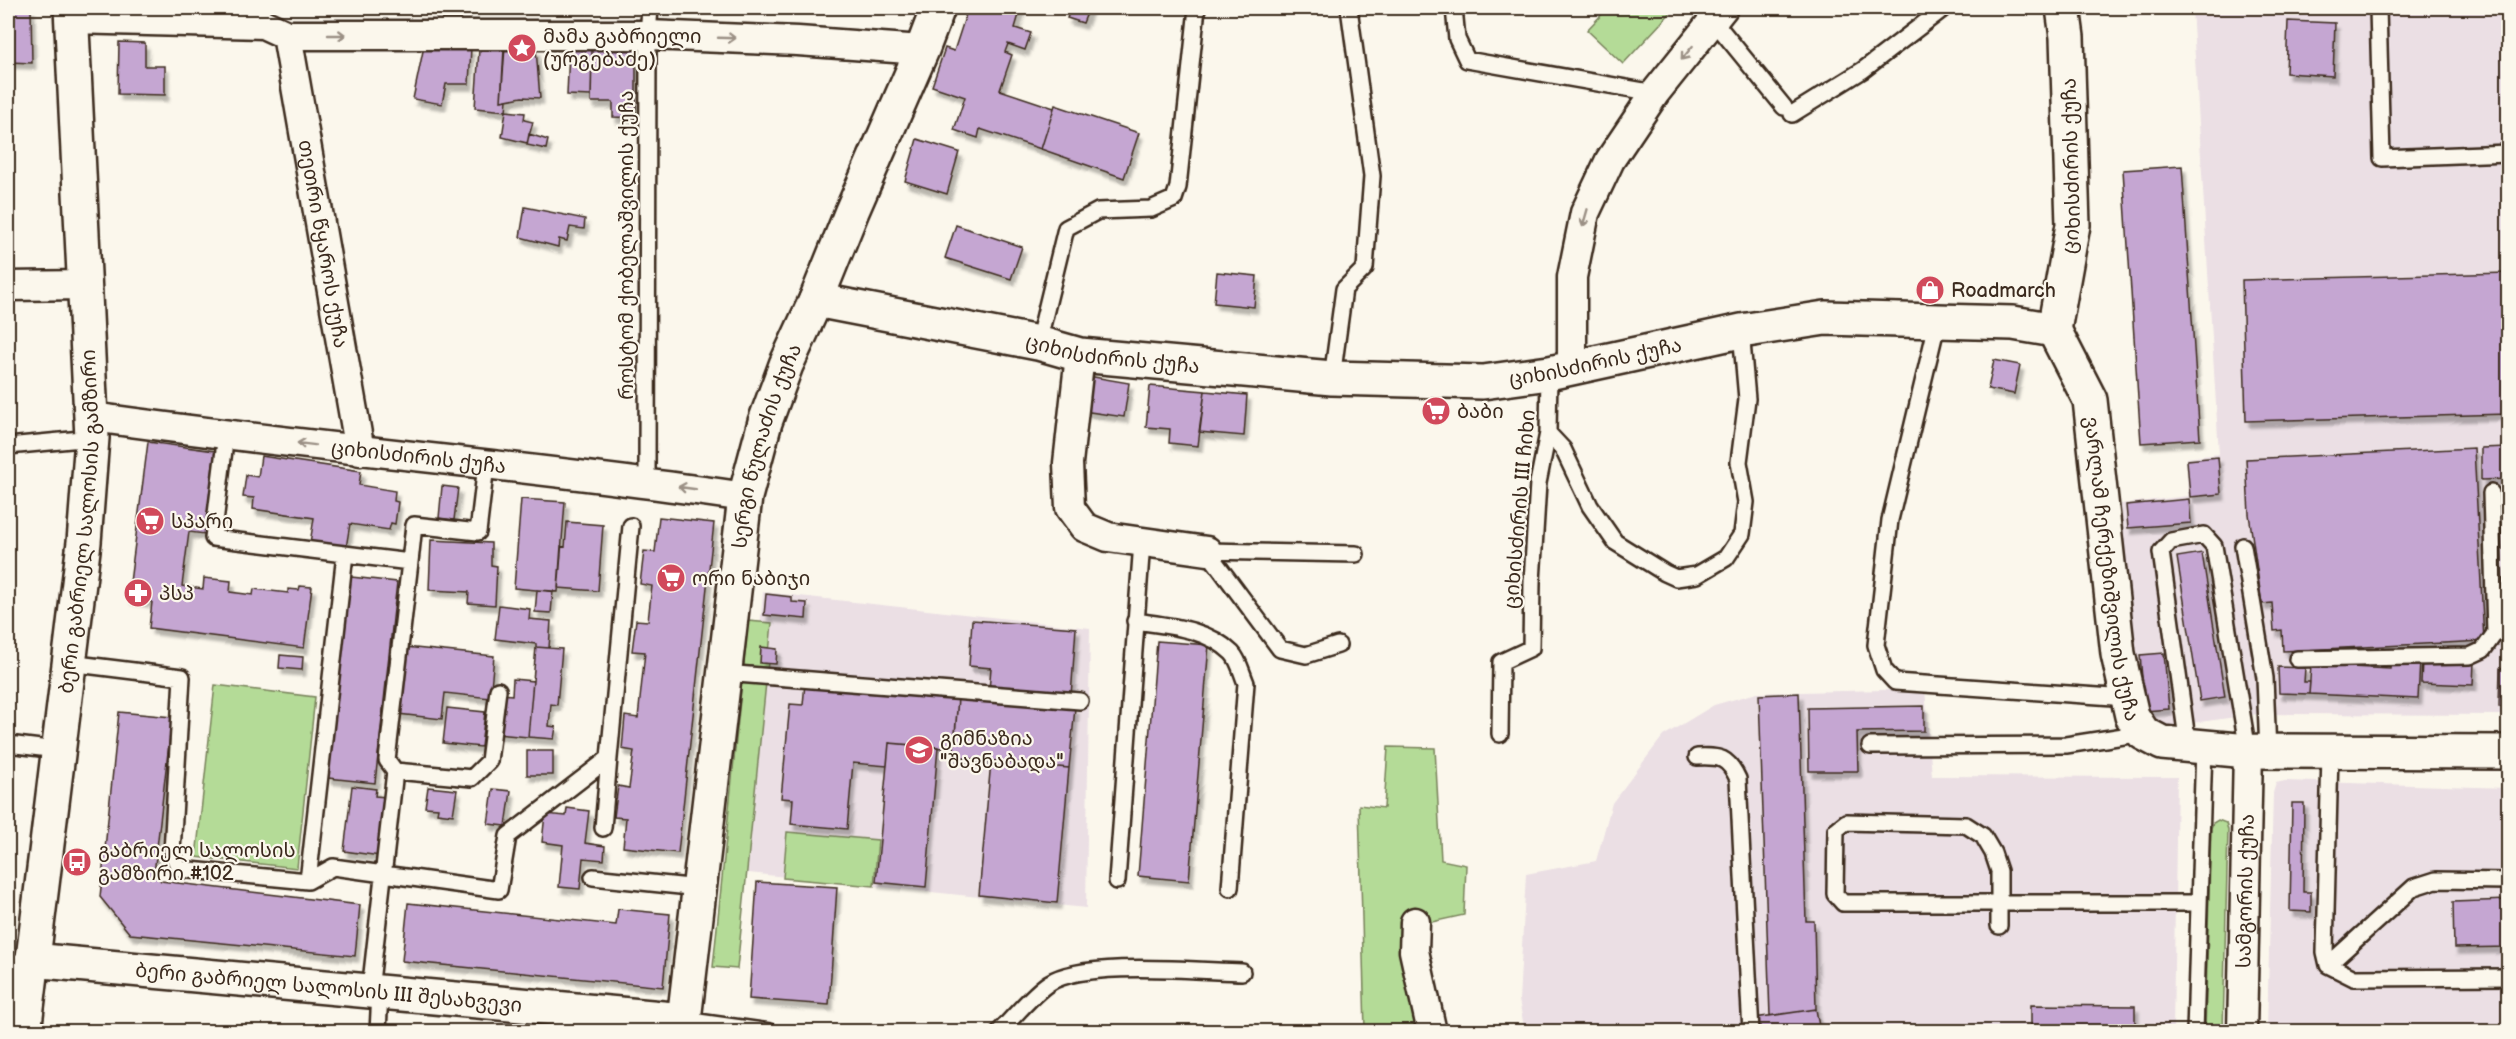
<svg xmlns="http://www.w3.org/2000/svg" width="2516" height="1039" font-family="'Balsamiq Sans','Noto Sans Georgian',sans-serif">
<defs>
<filter id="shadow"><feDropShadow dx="3.5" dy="6" stdDeviation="1.5" flood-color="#0004"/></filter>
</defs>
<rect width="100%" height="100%" fill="#fbf7ec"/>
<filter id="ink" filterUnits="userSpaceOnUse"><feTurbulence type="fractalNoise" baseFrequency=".0167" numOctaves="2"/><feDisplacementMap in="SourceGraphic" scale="12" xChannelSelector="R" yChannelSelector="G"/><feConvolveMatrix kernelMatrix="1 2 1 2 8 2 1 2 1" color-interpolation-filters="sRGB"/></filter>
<g filter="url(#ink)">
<path fill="#ebdfe4" d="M2192,8h316v707l-250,-1 -95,13 -21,-10 -11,-14 -10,-199 67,-8 -2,-38 33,-4z
M763,592l327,36 -4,280 -347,-36z
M1925,689l7,87 245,1 -4,254 -648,1 -6,-32 7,-126 70,-13 16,-58 51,-67 51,-31 43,-12z
M2285,781l223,7v243l-241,1 6,-239 3,-10z"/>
<path fill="#b4db97" stroke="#78825a" stroke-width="1.5" d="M1608,8h67l-52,56 -36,-34z
M748,621l24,2 -35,346 -24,-2z
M215,685l100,12 -18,171 -101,-11z
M1388,747l47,1 6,112 25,5 -2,50 -55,12 12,104h-56l-6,-226 25,3z
M2218,820l8,3 2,7 -5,201h-18l6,-203 2,-5z
M787,832l91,8 -4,46 -91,-8z"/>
<path fill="#c5a6d2" stroke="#3b2a1e" stroke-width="1.5" filter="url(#shadow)" d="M8,8h23l1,55 -24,-1z
M968,8h53l-6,20 16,5 -6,17 -17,-6 -3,8 7,3 -12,35 54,18 -13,41 -61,-20 -2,9 -24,-8 11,-33 -33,-11 13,-38 9,3z
M1071,8h18l-6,15 -16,-5z
M2288,21l47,2 -2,53 -47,-3z
M119,42l26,1v23h20v29l-47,-1z
M424,46l47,2 -2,36h-23l-4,20 -29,-5z
M505,47l31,2 4,49 -18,-1 -21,4z
M479,49h25l-3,52 6,-1 -1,11 -31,-3z
M569,50h23l-1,46 -24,-1z
M592,50h44v68l-23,-1v-15h-22z
M1055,105l84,28 -15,45 -83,-29z
M506,111l19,2 -1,7 9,2 -6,21 -25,-6z
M529,134l19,6 -2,9 -19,-4z
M917,139l42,13 -12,42 -42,-13z
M2182,166l18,273 -59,4 -18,-273z
M525,207l60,12 -1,10 -14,-2 -3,14 -8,-2 -1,8 -38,-10z
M956,225l66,22 -11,32 -66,-21z
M1217,272l40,4 -3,31 -40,-4z
M2508,273v141l-262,7 -4,-141z
M1994,360l26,5 -6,29 -26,-5z
M1088,376l41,7 -5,34 -41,-6z
M1150,386l55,5 -7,55 -29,-3 1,-14 -24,-2z
M1205,391l42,4 -3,41 -45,-4z
M148,442l67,9 -10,83 -16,-2 -7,54 21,3 1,-11 27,3 -1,11 23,3 1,-6 34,4v-4l11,1 1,-4 12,1 -8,61 -155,-20 3,-26 -24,-4z
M2508,447v32l-27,1v-32z
M2474,448l10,193 -201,10 -1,-21 -8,1 -2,-28 -10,1 -13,-90 -3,-55z
M261,456l100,15 -2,14 36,6 -1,10 4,1 -3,22 -4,-1 -2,7 -39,-6 -4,24 -36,-5 4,-25 -61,-9 1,-11 -11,-1 3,-22 12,2z
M2218,457l3,37 -31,3 -3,-37z
M442,486l16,2 -4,32 -15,-2z
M521,499l44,3 -7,90 -44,-4z
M2189,499l2,24 -63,5 -2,-23z
M659,517l55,6 -36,330 -55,-6 3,-29 -12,-1 4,-31 11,2 5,-37 -12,-2 3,-33 13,2 7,-66 -13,-1 4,-31 12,1 4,-35 -12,-2 4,-33 11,1z
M567,522l36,3 -5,66 -40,-3 3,-42 4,1z
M431,540l60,3v22l6,1 -2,39 -27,-2 1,-11 -40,-2z
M2202,553l23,144 -25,4 -23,-144z
M351,577l46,5 -22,201 -47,-5z
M537,590l16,1 -2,22 -16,-1z
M766,594l26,3v5l15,1 -1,16 -42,-4z
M499,605l31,4 -1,10 22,2 -2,27 -13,-1v-3l-41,-5z
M972,620l104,8 -5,68 -82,-6 2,-22 -22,-2z
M1157,641l52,4 -20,236 -51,-5z
M405,647l89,9 -4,42 -45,-5 -3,26 -44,-5z
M536,647l26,2 -5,56 -6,-1 -2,22 7,1 -2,12 -26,-2z
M761,647l16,2 -1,15 -16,-1z
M2164,653l5,56 -24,2 -5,-56z
M280,655l23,2 -1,13 -23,-2z
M2391,660l29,1 -2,38 -109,-5 2,-29 79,4z
M2422,660l52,2 -1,23 -52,-2z
M2278,667l27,1 -1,14h6l-1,12 -30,-1z
M2500,668h8v39h-9z
M513,679l20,2 -5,56 -31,-3 4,-40 11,1z
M805,683l153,15 -4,51 -65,-6 -2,23 -34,-3 -6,66 -56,-5 2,-25 -12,-1 9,-94 13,1z
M1799,693l7,228h8l2,88 -46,7 -11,-321z
M958,698l117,10 -6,60 -116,-11z
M1924,706v25l-67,1 1,39h-49l-1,-63z
M447,708l38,4 -4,35 -38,-4z
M119,712l53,5 -18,157 7,7 199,24 -5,51 -225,-22 -30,-37z
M889,743l49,4 -12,140 -50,-5z
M527,751h26v24h-26z
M991,761l78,7 -12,135 -78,-8z
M352,786l24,3 -1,7 12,1 -7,59 -36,-5z
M428,787l29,3 -4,25 -16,-2 1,-5 -13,-1z
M493,789l18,2 -5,35 -18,-2z
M2292,803h12l-1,89h8v20l-21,-1z
M567,808l22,3 -4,32 20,3 -1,14 -21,-2 -3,31 -21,-2 4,-42 -21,-3 3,-28 21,2z
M757,882l80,5 -8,118 -80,-6z
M2508,900v47l-54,1 -1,-46z
M408,903l208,22 2,-16 52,5 -7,73 -261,-26z
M2031,1005l104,1v26h-104z
M1816,1009l4,23h-63l-2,-14z
M138,1029l39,2v1h-40z"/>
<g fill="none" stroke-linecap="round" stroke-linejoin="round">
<g stroke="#3b2a1e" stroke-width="20">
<path id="lane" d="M1454,8l3,31 10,21 188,33
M2378,8l4,150 126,-5
M1713,20l71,87
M1792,114l71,-44 81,-62
M1938,320l-48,200 -14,125 8,25 11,12 233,16
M1038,343l28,-115 32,-17 53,-2 23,-10 4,-12 19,-179
M1332,378l12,-89 21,-21 7,-92 -23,-168
M1548,433l15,16 27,57 25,36 50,31 11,5 21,-3 29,-17 16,-24 4,-32 -7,-40 8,-63 -6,-68
M226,434l-13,104 197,24 4,-37 64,7 8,-67
M8,446l84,-8
M647,482l1,-447 2,-27
M2243,546l22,132 3,74
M1207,551l73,98 26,6 32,-10
M1207,551l149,3
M1135,621c33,5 72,7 97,32 7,7 10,21 14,30l-16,205
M2297,659l173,-3 13,-6 12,-17 -4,-140
M69,663l113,14 -10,175 7,17 129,12 25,-14 166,23 9,-54 101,-78 22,-232
M724,673l356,28
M1500,734l1,-72 30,-14 1,-66 6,-99 10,-50 1,-60
M8,744l49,6
M1870,746l196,-1 77,-12
M2188,746l-27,-194 10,-11 33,-6 10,11 34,205
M2330,753l-5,199 3,13 26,13 154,-1
M1697,757c23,-1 31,0 41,22l13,253
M395,771l-8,-11 23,-198
M603,828l6,-70
M593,877l106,11
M308,881l37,-327
M1117,881l25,-339
M1999,926v-55l-6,-18 -10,-17 -17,-11 -120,-3 -10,8 -1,64 8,9h356
M8,964l24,-4
M2328,965l86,-78 22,-7 72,1
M370,991l25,-220 77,7 17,-17 9,-71
M684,1020l86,12
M378,1032l2,-40
M999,1032c15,-15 33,-38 50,-49 35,-23 148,-12 193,-11
M2195,1032l9,-285"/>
</g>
<g stroke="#3b2a1e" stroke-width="33">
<g id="street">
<path d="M71,19l192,5 24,11h361l150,6 124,9"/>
<path id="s1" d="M287,35l73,416"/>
<path d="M8,286l78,-1"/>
<path d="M1080,355l-12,108 2,45 14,19 24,10 99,14"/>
<path d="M1572,367v-90l13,-64 25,-53 45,-67 68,-85"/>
<path id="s2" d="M93,417c217,31 435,48 652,80"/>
<path d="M1415,922l-1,29 18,81"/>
<path id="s3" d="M2242,1032l6,-281"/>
</g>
</g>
<g stroke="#3b2a1e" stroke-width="38">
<g id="secondary">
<path id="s4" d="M816,300l222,43 42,12 252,23 151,4 66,-9 192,-42 84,-13 188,5 41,7"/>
<path id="s5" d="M2054,330l36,70 28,254 14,62 11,17 19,10 86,8 260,1"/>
<path id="s6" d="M2054,330l19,-105 -6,-188 -4,-29"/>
<path id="s7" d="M32,960l652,60 61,-523 20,-75 21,-57 30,-65 36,-89 70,-161 16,-42"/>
<path id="s8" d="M24,1032l60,-490 8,-104 -21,-430"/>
</g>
</g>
<use href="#lane" stroke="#fbf7ec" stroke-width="15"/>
<use href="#street" stroke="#fbf7ec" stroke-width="28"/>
<use href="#secondary" stroke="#fbf7ec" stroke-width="33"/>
</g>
<defs><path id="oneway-shaft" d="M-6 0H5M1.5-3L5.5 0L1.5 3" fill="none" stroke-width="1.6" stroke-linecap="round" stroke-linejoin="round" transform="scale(1.5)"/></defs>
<g stroke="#9b9085">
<use href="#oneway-shaft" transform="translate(337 35)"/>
<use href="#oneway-shaft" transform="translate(727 38) rotate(2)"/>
<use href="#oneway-shaft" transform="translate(1687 53) rotate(129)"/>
<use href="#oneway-shaft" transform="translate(1585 218) rotate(106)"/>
<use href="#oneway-shaft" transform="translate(306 444) rotate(-173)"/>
<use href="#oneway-shaft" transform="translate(687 488) rotate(-172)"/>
</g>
</g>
<defs>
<g id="sight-disc" transform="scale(1.5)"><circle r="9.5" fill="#d1495b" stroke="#fbf7ec"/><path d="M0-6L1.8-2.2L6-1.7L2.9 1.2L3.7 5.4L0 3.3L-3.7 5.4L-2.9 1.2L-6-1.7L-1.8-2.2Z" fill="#fff"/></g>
<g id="shop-disc" transform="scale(1.5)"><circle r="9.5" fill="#d1495b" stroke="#fbf7ec"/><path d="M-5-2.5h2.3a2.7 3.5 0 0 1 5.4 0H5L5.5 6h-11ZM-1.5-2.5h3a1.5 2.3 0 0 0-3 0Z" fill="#fff"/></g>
<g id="supermarket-disc" transform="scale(1.5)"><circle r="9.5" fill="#d1495b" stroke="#fbf7ec"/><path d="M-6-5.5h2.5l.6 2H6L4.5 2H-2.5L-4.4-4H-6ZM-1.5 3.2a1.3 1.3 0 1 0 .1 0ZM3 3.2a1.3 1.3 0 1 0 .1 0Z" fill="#fff"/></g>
<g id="pharmacy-disc" transform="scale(1.5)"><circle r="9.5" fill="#d1495b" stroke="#fbf7ec"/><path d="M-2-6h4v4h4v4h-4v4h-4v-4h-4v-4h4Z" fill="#fff"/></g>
<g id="school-disc" transform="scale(1.5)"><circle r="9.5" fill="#d1495b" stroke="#fbf7ec"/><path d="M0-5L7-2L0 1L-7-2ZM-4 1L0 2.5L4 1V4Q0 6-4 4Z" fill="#fff"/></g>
<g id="bus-disc" transform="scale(1.5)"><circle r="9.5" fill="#d1495b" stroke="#fbf7ec"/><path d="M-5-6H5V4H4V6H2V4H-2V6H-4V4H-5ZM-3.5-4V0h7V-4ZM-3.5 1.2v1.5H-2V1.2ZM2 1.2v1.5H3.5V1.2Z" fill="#fff"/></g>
</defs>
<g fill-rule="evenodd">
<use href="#sight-disc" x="522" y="48"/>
<use href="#shop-disc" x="1930" y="290"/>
<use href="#supermarket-disc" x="1436" y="411"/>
<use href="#supermarket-disc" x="150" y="521"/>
<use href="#supermarket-disc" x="671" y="578"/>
<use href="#pharmacy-disc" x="138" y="593"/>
<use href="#school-disc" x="919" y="750"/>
<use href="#bus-disc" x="77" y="862"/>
</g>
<g text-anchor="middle" stroke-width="4.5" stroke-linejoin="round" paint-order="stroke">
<g font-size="20" fill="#3b2a1e" stroke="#fbf7ec" text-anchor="start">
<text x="543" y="43">მამა გაბრიელი<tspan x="543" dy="23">(ურგებაძე)</tspan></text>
<text x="1951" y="297">Roadmarch</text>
<text x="1457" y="418">ბაბი</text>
<text x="171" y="528">სპარი</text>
<text x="692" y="585">ორი ნაბიჯი</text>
<text x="159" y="600">პსპ</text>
<text x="940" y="745">გიმნაზია<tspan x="940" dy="23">"შავნაბადა"</tspan></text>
<text x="98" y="857">გაბრიელ სალოსის<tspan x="98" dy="23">გამზირი #102</tspan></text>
</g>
<g font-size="20" fill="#3b2a1e" stroke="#fbf7ec">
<text dy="7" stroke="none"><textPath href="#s6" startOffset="166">ციხისძირის ქუჩა</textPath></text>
<text dy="7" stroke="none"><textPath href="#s1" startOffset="212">თეთრი წყაროს ქუჩა</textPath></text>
<text transform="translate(626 245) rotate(-90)" y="7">როსტომ ქობელაშვილის ქუჩა</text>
<text dy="7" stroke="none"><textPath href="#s4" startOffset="302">ციხისძირის ქუჩა</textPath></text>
<text dy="7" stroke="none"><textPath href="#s4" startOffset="788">ციხისძირის ქუჩა</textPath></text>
<text dy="7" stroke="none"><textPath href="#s7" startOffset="1236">სერგი წულაძის ქუჩა</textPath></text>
<text dy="7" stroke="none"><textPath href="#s2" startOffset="328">ციხისძირის ქუჩა</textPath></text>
<text transform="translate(1519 509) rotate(-85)" y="7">ციხისძირის III ჩიხი</text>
<text dy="7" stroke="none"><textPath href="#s8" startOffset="514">ბერი გაბრიელ სალოსის გამზირი</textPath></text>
<text dy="7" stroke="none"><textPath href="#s5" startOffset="249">ვარლამ ჩერქეზიშვილის ქუჩა</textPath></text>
<text dy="7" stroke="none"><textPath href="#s3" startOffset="141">სამგორის ქუჩა</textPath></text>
<text dy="7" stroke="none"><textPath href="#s7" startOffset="298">ბერი გაბრიელ სალოსის III შესახვევი</textPath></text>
</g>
</g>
<rect width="2516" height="1039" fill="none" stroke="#fbf7ec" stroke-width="30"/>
<rect x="15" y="15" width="2486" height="1009" fill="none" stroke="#3b2a1e" stroke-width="2" filter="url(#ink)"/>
</svg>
